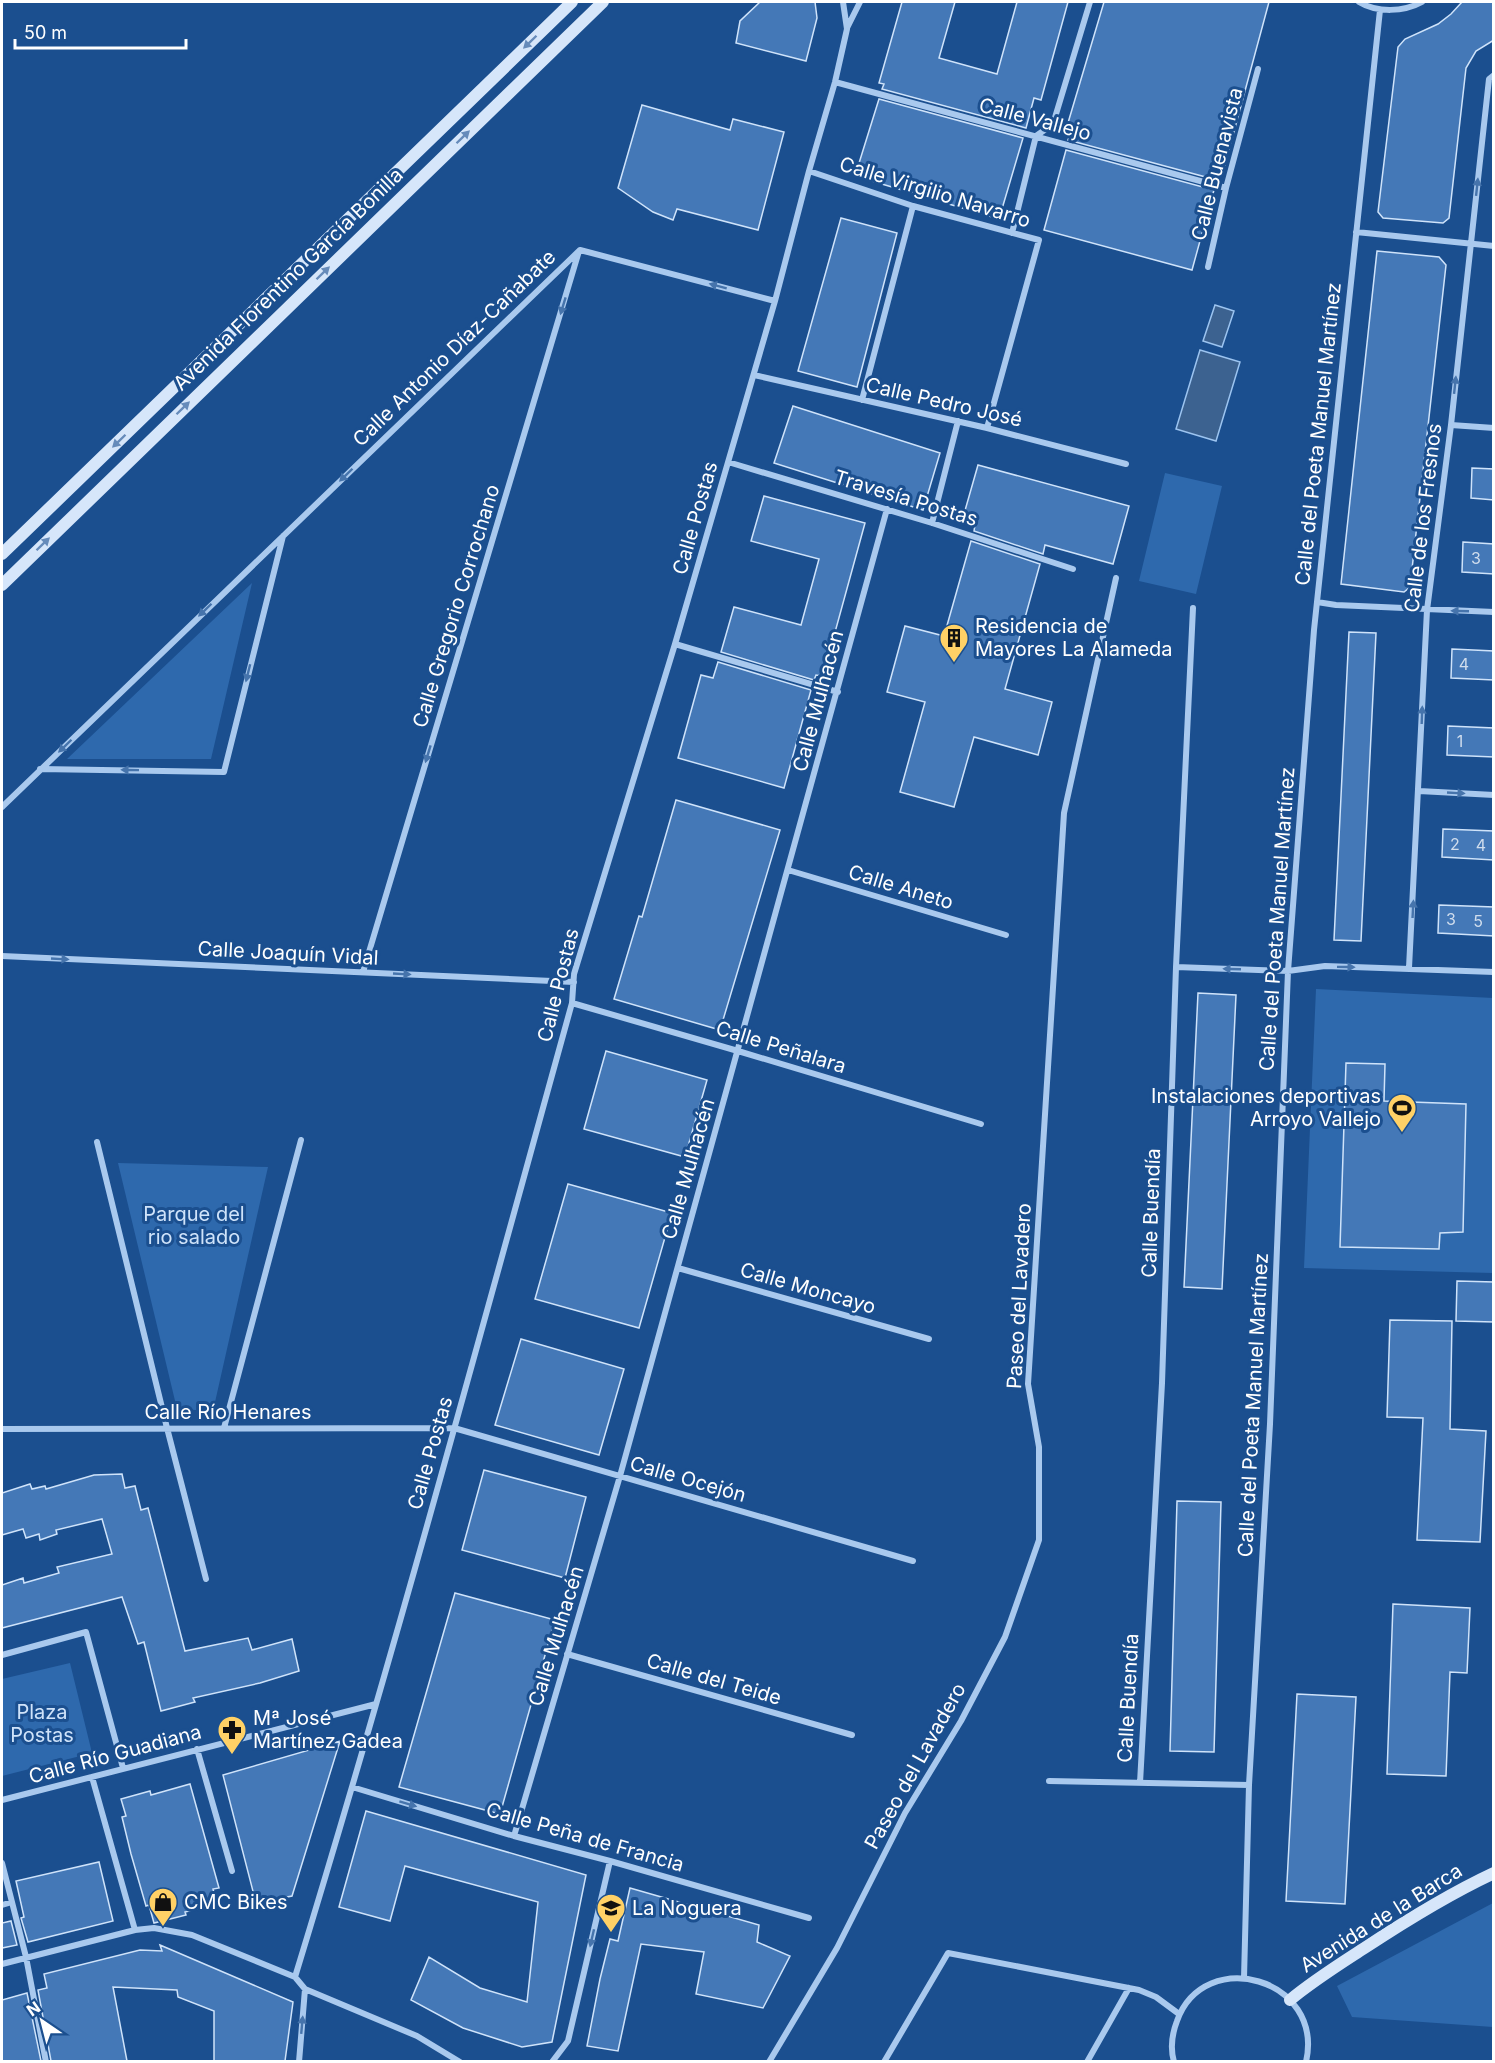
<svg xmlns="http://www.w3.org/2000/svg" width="1495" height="2063" font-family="Inter,sans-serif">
<rect width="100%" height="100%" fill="#1b4f8f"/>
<path fill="#2e69ad" d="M1165,473l57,13 -26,108 -57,-13z
M252,583l-41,176h-144z
M1316,989l177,9v275l-189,-5z
M118,1163l150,4 -55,244 -36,-2z
M70,1663l22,90 -90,23v-97z
M1493,1903v124l-141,-10 -15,-31z"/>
<path fill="#3c6290" stroke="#9cc4f0" stroke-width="1.5" d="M1215,305l19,6 -12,36 -19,-6z
M1200,350l40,12 -24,79 -40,-12z"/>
<path fill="#4478b7" stroke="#cfe3fa" stroke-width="1.5" d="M760,2h55l2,16 -11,43 -70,-18 4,-22z
M902,2h53l-16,56 58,16 20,-72h51l-27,98 -7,-2 -8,30 -144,-39 2,-5 -5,-1z
M1104,2h165l-47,174 -3,-1 -2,5 -149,-40 2,-6 -5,-1z
M1462,2h32v38l-18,11 -10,17 -17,150 -6,5 -60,-5 -5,-6 20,-165 7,-8 33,-15 13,-10z
M879,99l144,39 -24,81 -144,-43z
M642,105l88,25 3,-11 51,13 -26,98 -81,-21 -4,11 -20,-8 -35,-24z
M1066,150l148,40 -22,80 -148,-40z
M841,218l56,15 -40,154 -59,-16z
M1377,251l62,6 7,8 -36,322 -6,5 -63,-8z
M793,406l147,47 -17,57 -149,-47z
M978,465l151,41 -16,58 -68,-19 -2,9 -69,-23 1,-6 -13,-4z
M1472,468l22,1v31l-23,-2z
M764,496l101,27 -42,153 -7,-1 -2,5 -93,-28 13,-45 67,18 18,-66 -68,-18z
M971,541l69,23 -35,125 47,13 -14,53 -64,-18 -20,70 -54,-15 25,-90 -38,-10 18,-66 39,10z
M1463,542l31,2v30l-32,-2z
M1349,632l27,1 -15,308 -27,-1z
M1452,649l42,2v29l-43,-2z
M718,662l93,28 -27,98 -106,-30 23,-83 12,3z
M1448,726l46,2v29l-47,-2z
M676,800l104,30 -60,200 -106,-31 25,-83 3,1z
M1443,829l51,2v29l-52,-3z
M1439,905l55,2v29l-56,-3z
M1198,993l38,2 -14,294 -38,-2z
M606,1051l101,29 -22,77 -101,-28z
M1346,1063l39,1 -1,37 82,3 -3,128 -23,1 -1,16 -99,-2z
M568,1184l104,29 -33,115 -104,-29z
M1457,1281l37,1v40l-38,-1z
M1390,1320l62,1 -2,108 36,2 -6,111 -63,-2 6,-122 -36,-1z
M521,1339l103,30 -25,86 -104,-30z
M484,1470l102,27 -21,81 -103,-28z
M122,1474l3,14 10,-2 6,24 7,-2 37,143 63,-13 4,12 40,-11 7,32 -39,12 -67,15 2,4 -34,9 -17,-69 -6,2 -16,-47 -120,31v-43l21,-7 1,5 35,-10 -2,-6 55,-13 -10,-35 -46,11 1,4 -17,6 -1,-6 -13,4 -3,-9 -21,6v-42l28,-9 2,5 13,-3 1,3 48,-14z
M1177,1501l44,1 -7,250 -44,-1z
M455,1593l100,27 -55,194 -101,-27z
M1393,1604l77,4 -3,65 -17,-1 -4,104 -59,-2z
M1297,1694l59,3 -11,207 -59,-3z
M340,1741l-48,155 -36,7 -33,-128z
M190,1784l29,104 -6,1 4,15 -32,8 1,3 -32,8 -5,-18 -3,1 -15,-52 -9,-37 4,-1 -5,-17 29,-8 1,4z
M366,1811l220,64 -34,167 -30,5 -59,-19 -52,-28 18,-43 51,31 47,14 11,-100 -133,-36 -15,55 -51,-14z
M99,1862l14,59 -85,21 -7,-24 3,-1 -8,-36z
M630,1888l129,37 -2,17 33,14 -27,52 -67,-14 8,-42 -63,-8 -23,107 -31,-5 13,-67 10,-40 8,2z
M11,1921l6,24 -15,3v-25z
M160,1945l133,57 -8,59h-71v-50l-36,-14 -1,-7 -64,-3 14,74h-76l-13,-71 9,-2 -3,-14 96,-24 22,1z
M27,1993l14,68h-39v-61z"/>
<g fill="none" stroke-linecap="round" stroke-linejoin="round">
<path stroke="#a9c9ee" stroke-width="6" d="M1359,2c18,11 45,10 63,0
M847,28l13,-26
M835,82l391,106
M809,171l104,35 126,34 -52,188
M1356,232l138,14
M1012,233l24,-97 17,-12 37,-122
M1208,267l18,-79 32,-119
M754,375l233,53 139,36
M862,400l51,-194
M1451,425l43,3
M728,462l204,61 141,46
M932,523l26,-102
M1317,602l19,3 158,7
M675,644l163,48
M40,769l184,3 59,-236
M1419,791l75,4
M2,807l578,-557 195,51
M788,870l218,65
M2,956l572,26
M1176,967l112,4 37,-5 169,6
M1409,968l18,-358 24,-185 38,-346 5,-4
M363,972l216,-721
M572,1003l166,48 243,73
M97,1142l70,286 39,151
M678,1268l251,71
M224,1428l77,-288
M2,1429l452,-1 459,133
M567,1654l285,81
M2,1655l84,-23 37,136
M197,1749l35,122
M92,1777l43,153
M1049,1781l200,4
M1140,1783l22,-400 14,-416 17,-359
M352,1787l162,49 96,25 199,57
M2,1800l374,-96
M514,1836l106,-360 267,-967
M2,1863l24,94 20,105
M2,1905l10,-3
M2,1964l133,-34 19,-2 38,7 103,42 10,12 112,47 43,26
M295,1977c99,-323 187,-649 277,-974l2,-29 101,-330 100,-343 34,-130 26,-89 12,-53 -4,-27
M1244,1978l5,-193 21,-361 18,-453 26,-341 66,-620
M299,2062l6,-73
M552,2062l16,-21 42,-180
M769,2062l68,-114 68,-135 56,-92 44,-84 34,-97v-93l-11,-63 36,-571 52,-235
M884,2062l64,-109 191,37 17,7 23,17
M1087,2062l42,-74
M1174,2062c-4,-14 -2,-28 3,-41 27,-76 148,-43 129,41"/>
<path stroke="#d6e6fa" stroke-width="12" d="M2,554l570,-552
M2,585l601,-583
M1290,2000c24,-20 50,-36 76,-53 41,-27 83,-53 128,-74"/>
</g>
<defs><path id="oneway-solid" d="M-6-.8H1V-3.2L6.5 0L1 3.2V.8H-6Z" transform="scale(1.5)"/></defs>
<g fill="#668bba">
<use href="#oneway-solid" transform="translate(530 42) rotate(136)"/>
<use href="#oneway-solid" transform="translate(463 137) rotate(-44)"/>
<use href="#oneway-solid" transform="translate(323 273) rotate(-44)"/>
<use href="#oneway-solid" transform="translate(183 408) rotate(-44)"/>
<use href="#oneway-solid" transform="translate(119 441) rotate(136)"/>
<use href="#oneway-solid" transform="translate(43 544) rotate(-44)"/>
</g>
<g fill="#4674ac">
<use href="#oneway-solid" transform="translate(1477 187) rotate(-84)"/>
<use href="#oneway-solid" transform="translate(718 286) rotate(-165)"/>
<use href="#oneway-solid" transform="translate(563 306) rotate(107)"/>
<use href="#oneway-solid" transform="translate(1455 385) rotate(-84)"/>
<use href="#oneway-solid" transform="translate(346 475) rotate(136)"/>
<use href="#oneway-solid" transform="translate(205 610) rotate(136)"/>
<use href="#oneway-solid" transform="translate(1460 611) rotate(-178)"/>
<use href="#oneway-solid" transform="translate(248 673) rotate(104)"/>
<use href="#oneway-solid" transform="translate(1422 715) rotate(-88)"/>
<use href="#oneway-solid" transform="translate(65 746) rotate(136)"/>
<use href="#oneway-solid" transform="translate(428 754) rotate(107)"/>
<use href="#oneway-solid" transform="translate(130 770) rotate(-179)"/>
<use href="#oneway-solid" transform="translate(1456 793) rotate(3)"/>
<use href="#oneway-solid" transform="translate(1413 909) rotate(-87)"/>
<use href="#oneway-solid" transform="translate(60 959) rotate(3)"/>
<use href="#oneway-solid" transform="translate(1346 967) rotate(1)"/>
<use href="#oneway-solid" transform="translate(1232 969) rotate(-178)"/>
<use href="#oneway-solid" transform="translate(402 974) rotate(3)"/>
<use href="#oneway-solid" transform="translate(408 1804) rotate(17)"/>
<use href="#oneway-solid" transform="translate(592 1938) rotate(103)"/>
<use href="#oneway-solid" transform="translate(302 2025) rotate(-85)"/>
</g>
<defs>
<g id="building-pin" transform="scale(1.5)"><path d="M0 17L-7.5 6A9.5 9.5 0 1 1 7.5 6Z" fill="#ffd166" stroke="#1b4f8f"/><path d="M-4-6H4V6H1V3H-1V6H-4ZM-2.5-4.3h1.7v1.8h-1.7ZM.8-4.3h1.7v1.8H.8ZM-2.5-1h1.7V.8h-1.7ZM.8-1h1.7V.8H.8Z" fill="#111"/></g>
<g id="stadium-pin" transform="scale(1.5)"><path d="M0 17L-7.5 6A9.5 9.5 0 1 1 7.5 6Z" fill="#ffd166" stroke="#1b4f8f"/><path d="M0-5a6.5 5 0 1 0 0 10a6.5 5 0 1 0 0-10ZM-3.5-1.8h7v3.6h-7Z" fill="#111"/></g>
<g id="pharmacy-pin" transform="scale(1.5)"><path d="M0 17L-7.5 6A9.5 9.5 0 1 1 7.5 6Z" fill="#ffd166" stroke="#1b4f8f"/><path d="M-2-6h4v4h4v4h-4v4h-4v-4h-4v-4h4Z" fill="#111"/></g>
<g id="shop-pin" transform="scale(1.5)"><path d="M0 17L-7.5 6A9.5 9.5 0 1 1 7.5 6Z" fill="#ffd166" stroke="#1b4f8f"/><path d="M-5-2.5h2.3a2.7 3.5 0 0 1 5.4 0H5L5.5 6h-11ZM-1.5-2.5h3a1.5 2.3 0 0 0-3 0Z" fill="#111"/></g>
<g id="school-pin" transform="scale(1.5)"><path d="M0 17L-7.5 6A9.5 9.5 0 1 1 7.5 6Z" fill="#ffd166" stroke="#1b4f8f"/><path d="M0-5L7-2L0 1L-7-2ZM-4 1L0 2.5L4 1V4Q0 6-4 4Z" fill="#111"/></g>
</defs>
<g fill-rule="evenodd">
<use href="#building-pin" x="954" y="638"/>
<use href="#stadium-pin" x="1402" y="1108"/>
<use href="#pharmacy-pin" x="232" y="1730"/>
<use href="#shop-pin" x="163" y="1902"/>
<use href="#school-pin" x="611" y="1908"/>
</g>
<g text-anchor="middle" stroke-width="6" stroke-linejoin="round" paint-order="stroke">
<g font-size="16" fill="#d0dded">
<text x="1476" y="564">3</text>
<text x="1464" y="670">4</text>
<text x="1460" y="747">1</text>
<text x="1455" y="850">2</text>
<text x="1481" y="851">4</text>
<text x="1451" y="925">3</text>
<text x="1478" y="927">5</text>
</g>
<g font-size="20" fill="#fff" stroke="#1b4f8f">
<text transform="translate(1035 119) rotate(15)" y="7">Calle Vallejo</text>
<text transform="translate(1217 164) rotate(-76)" y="7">Calle Buenavista</text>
<text transform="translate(935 192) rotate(17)" y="7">Calle Virgilio Navarro</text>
<text transform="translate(288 279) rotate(-44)" y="7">Avenida Florentino García Bonilla</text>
<text transform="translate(454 348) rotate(-44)" y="7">Calle Antonio Díaz-Cañabate</text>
<text transform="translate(944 402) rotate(13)" y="7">Calle Pedro José</text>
<text transform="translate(1318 434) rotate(-84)" y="7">Calle del Poeta Manuel Martínez</text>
<text transform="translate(906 498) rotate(17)" y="7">Travesía Postas</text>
<text transform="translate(695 518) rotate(-74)" y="7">Calle Postas</text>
<text transform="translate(1423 518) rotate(-83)" y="7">Calle de los Fresnos</text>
<text transform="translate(456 606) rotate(-73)" y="7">Calle Gregorio Corrochano</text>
<text transform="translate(818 701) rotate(-75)" y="7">Calle Mulhacén</text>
<text transform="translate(901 887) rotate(17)" y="7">Calle Aneto</text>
<text transform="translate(1277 919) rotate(-86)" y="7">Calle del Poeta Manuel Martínez</text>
<text transform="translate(288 953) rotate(3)" y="7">Calle Joaquín Vidal</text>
<text transform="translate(558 985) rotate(-76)" y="7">Calle Postas</text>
<text transform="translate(781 1047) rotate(17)" y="7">Calle Peñalara</text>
<text transform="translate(688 1169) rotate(-74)" y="7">Calle Mulhacén</text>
<text transform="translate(1151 1213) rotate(-88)" y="7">Calle Buendía</text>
<text transform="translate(808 1288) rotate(16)" y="7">Calle Moncayo</text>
<text transform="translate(1019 1296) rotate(-87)" y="7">Paseo del Lavadero</text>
<text transform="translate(1253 1405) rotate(-87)" y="7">Calle del Poeta Manuel Martínez</text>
<text x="228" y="1419">Calle Río Henares</text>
<text transform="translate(430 1453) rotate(-74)" y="7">Calle Postas</text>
<text transform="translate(688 1479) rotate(16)" y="7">Calle Ocejón</text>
<text transform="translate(556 1636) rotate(-73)" y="7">Calle Mulhacén</text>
<text transform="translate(714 1679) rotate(16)" y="7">Calle del Teide</text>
<text transform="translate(1128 1698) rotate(-87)" y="7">Calle Buendía</text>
<text transform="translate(115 1754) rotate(-15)" y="7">Calle Río Guadiana</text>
<text transform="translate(915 1766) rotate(-61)" y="7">Paseo del Lavadero</text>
<text transform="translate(585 1837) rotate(16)" y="7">Calle Peña de Francia</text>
<text transform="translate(1381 1918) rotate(-32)" y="7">Avenida de la Barca</text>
</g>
<g font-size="20" fill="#fff" stroke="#1b4f8f" text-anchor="start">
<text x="975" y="633">Residencia de<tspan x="975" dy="23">Mayores La Alameda</tspan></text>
<text x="1381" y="1103" text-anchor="end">Instalaciones deportivas<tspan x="1381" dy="23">Arroyo Vallejo</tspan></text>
<text x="253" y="1725">Mª José<tspan x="253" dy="23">Martínez Gadea</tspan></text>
<text x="184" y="1909">CMC Bikes</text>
<text x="632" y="1915">La Noguera</text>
</g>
<g font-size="20" fill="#cfe3fa" stroke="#1b4f8f">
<text x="194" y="1221">Parque del<tspan x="194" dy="23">rio salado</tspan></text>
<text x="42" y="1719">Plaza<tspan x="42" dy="23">Postas</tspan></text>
</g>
</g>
<rect width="1495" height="2063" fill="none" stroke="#ffffff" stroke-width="6"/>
<g transform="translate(42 2021) rotate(325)" stroke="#1b4f8f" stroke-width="4.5" paint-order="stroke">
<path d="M0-4.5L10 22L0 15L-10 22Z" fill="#ffffff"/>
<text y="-9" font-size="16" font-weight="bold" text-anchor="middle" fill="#ffffff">N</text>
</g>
<path d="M15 39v9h171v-9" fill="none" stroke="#ffffff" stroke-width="3"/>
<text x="24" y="39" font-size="18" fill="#ffffff" stroke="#1b4f8f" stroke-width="4.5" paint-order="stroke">50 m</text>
</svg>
